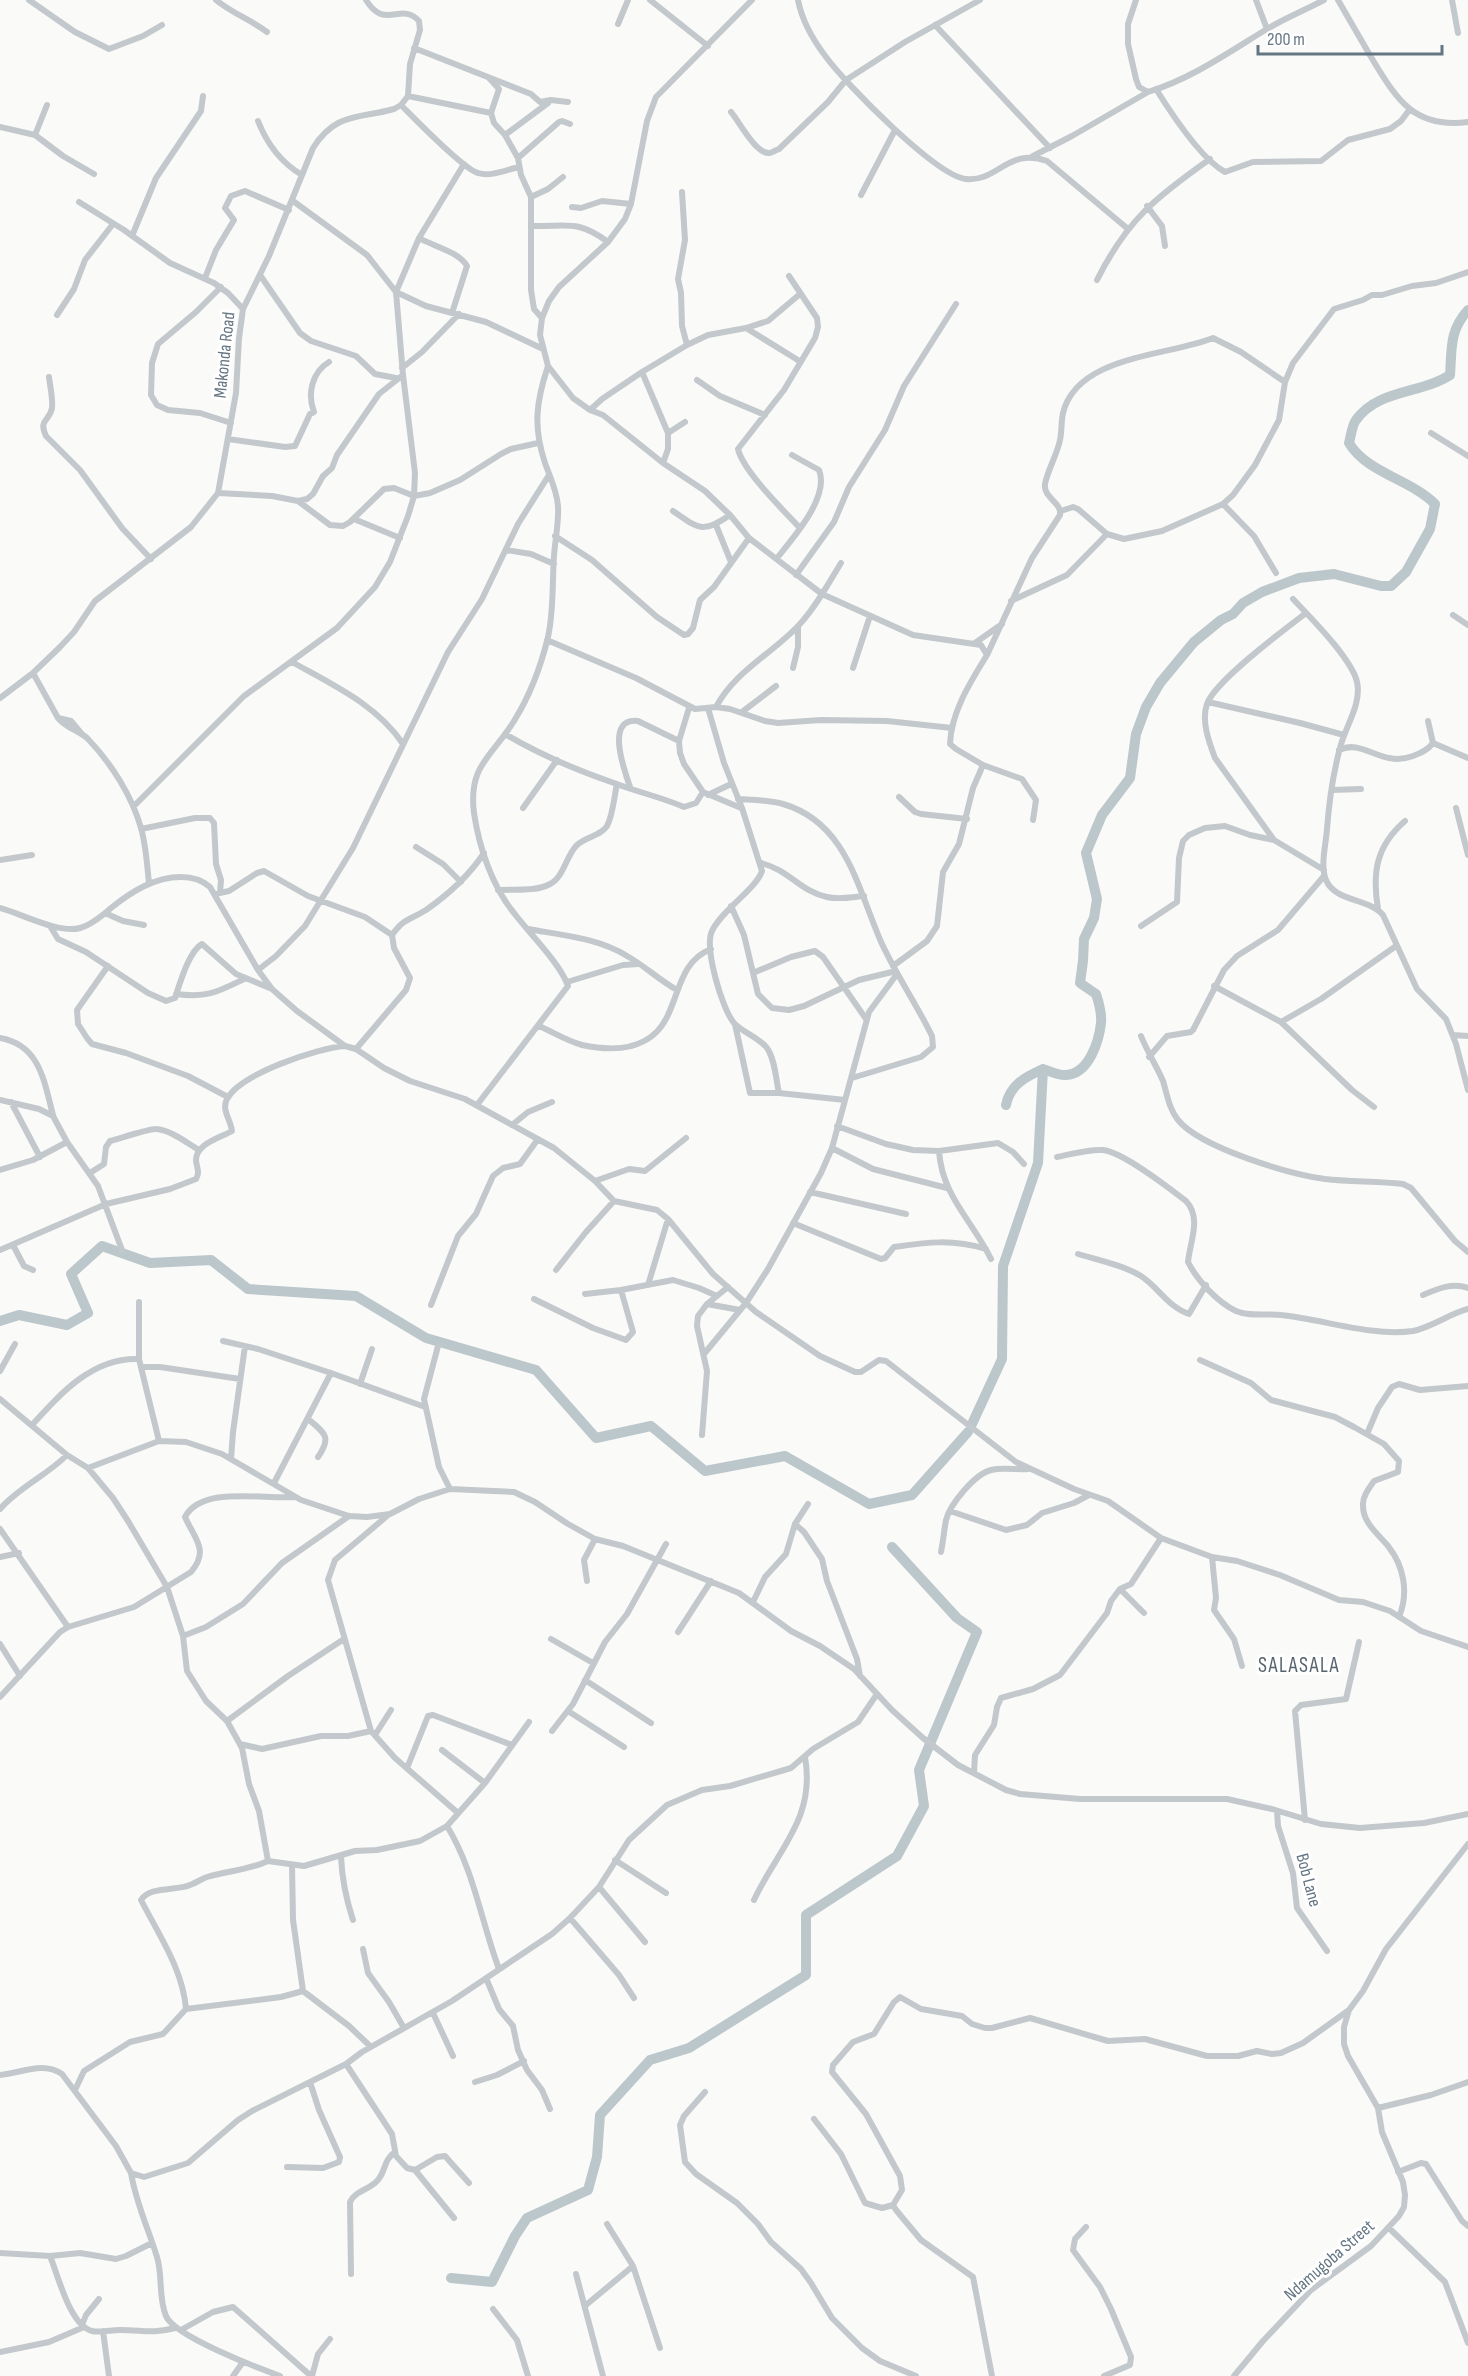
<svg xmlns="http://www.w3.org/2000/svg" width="1468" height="2376" font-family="'Sofia Sans Condensed',sans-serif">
<rect width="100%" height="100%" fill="#fafaf8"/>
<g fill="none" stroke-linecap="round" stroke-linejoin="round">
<path stroke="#bbc7cb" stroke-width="10" d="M1006,1105c4,-20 19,-28 37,-36 7,2 16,7 23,6 23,-1 33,-34 35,-52 1,-10 -2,-20 -5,-29l-16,-11 3,-22 1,-22 10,-21 3,-19 -11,-46 16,-38 28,-37 6,-44 10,-27 14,-24 34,-41 27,-22 12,-6 10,-11 19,-11 37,-14 35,-4 47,12h10l15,-14 24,-43 5,-25c-25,-25 -68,-31 -86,-61 2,-7 3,-18 7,-23 22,-31 65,-26 94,-45 2,-26 -1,-44 18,-65
M0,1321l19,-6 48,10 21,-12 -17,-39 31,-28 48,17 61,-3 37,29 108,7 70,42 110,32 60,68 55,-12 54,45 80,-15 84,48 43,-9 56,-63
M972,1424l30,-65 1,-93 35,-103 5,-94
M451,2278l41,4 23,-46 12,-18 61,-28 9,-33 3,-42 50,-55 39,-12 117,-73v-60l91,-59 27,-50 -5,-36 58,-138 -20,-14 -65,-71"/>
<path stroke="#c3c8cc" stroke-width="6" d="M29,0l46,32 34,17 34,-13 19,-11
M216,0c17,14 34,19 51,32
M650,0l58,46
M752,0l-96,97 -9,24 -16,83 -6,15 -17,23 -49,45 -10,14 -7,17 -2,17 8,31 25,32 17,12 13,5 60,48 42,28 25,24 19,23 73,56 91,41 68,10 6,10c-16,26 -36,57 -37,89l6,5 27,16 39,14 14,21 -3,20
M798,0c4,21 15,40 28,57 19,26 110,119 140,122 32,3 42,-32 81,-18l81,68
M1136,0l-8,24v20l8,35 3,8 9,5c43,-13 81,-40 119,-63 18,-11 38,-19 57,-29
M1256,0l11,29
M1338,0c11,19 22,38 33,57 25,41 42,72 97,65
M1452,0l6,33
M618,24l10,-24
M935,25l115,123
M414,48l117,46 9,8 11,-2 17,2
M489,78l10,11 -8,24 3,10 11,12 13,23 3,17 10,22v93l3,19 8,9
M1156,89c15,24 45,70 69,83l28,-10 68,-1 27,-21 42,-11 11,-8 9,-12
M408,96l83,17
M401,105c14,14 62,64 77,68 13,4 28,-3 41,-6
M731,112c8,9 25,43 39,41 3,-1 6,-3 9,-4l49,-47 18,-22 59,-38 75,-42
M258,121c9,23 22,41 44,54
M0,127l35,8 28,21 31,18
M35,135l12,-30
M505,135l43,-32
M1033,156l39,-20 76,-44
M518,158l41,-36 3,-1 8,3
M682,192l3,48 -7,39 3,14 1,33 5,19
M861,195l34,-65
M531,197l17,-8 15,-12
M293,201l74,54 29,37 30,14 60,16 57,27
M79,202l45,28 46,33 44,20 14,10 15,16
M1147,206l15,20 3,20
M572,207l9,1 21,-7 29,3
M531,226c36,1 46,-7 77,16
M132,236l24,-58 45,-67 2,-15
M419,238c14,8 40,14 48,28l-15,47
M260,275l40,58 11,8 45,15 19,18 21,4
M789,276l28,42 1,9 -3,11 -31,52 -46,59c5,22 46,62 62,79
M205,278l11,-28 18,-30 -9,-12 6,-12 14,-5 44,19
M1097,280c30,-60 59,-83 113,-121
M221,287l-25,25 -38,32 -6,19 -1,32 6,10 11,5 32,3 31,10
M57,315l17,-26 11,-29 28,-36
M746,328l55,34
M402,368l20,-16 37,-38
M642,372l26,61v16l-5,14
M49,377c1,9 4,21 3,31 -2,13 -14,11 -6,28l34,34 42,58 29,31
M697,380l23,16 45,19
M590,410l12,-11 40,-27 45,-27 21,-10 38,-7 22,-7 32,-27
M668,433l17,-11
M1431,433l37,23
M228,439l57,8 10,-1 15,-32 4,-2c-7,-18 -2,-40 15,-50
M218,493l54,3 26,5 9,-2 6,-5 10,-18 9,-8 5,-13 42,-61 24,-19
M298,501l32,24 13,1 7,-4 34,-33 10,-1 20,8 16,-3 30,-13 41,-26 10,-5 27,-6
M1223,504l31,32 22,37
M673,511c26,18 29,23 57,4
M1061,511l12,-4 5,2 29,25 17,5 38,-8 61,-27 10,-9 22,-30 24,-45 6,-38 8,-19 41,-54 29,-9 9,-5h10l30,-9 24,-3 32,-11
M354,519l46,19
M716,525l15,37
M555,536l37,24 65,57 27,18 4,-1 5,-6 7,-28 14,-13 35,-49
M506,550l25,4 23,10
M777,558c16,-20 53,-61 42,-88l-27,-15
M796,575l38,-53 15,-35 36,-57 19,-44 52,-82
M1293,599c17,18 59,60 64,83 5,22 -12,45 -17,66 -7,26 -11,54 -13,81 -1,15 -7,37 -1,51 9,22 43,18 57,35l34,74 29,30 10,25 12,46
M1011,601l56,-26 40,-41
M1306,613c-21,16 -91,68 -99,91 -6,17 2,38 8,54l59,82 50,30
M1453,615l15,10
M547,640l89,38 59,31 21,-2 14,2 35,12 13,2 43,-3 66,1 65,7
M975,643l27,-19
M987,655l45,-97 28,-43c2,-13 -17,-17 -15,-31 3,-15 12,-29 15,-44 2,-9 1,-18 3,-27 14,-58 106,-57 150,-75l28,14 44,30
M292,662c41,23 85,43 111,82
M793,668l5,-21v-21
M853,668l17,-52
M33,673l25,45c9,11 21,12 30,21 23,24 44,57 53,89 5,17 6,37 8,55
M0,698l33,-25 27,-26 14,-15 21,-31 96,-74 27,-34 18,-100 3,-55 4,-29 26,-53 44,-108c23,-36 45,-29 81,-39l7,-4 7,-9 2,-32 10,-34 -1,-9c-18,-20 -34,10 -53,-21
M1208,702l92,21 44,12
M716,707c19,-36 56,-53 83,-82 17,-18 29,-41 42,-62
M689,708l-10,33 1,12 4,11 19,28 38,16
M708,708l16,55 18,45 20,63c-6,18 -40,39 -50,60 -8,17 10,78 22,92 9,10 25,14 33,25 8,11 9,32 12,45
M742,712l34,-26
M58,718l13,3 10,12
M505,734c34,20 71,36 109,49 23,9 47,14 70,24l12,-4 7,-11
M1433,743l35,15
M1339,750c24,-12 42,18 74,6 8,-3 15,-6 20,-13l-5,-22
M630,787c-5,-15 -26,-70 8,-66l41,20
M1332,790l29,-1
M708,795l23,-11
M899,797l16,15 6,2 46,5
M738,799c15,1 31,1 45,5 65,19 75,87 99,140 15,32 35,61 50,92l1,11 -12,10 -69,21
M134,806l110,-110 93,-68 38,-41 15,-25 18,-46 6,-20 1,-23 -12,-98 -7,-83 23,-54 45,-74
M523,808l34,-48
M1456,808l12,47
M141,829l54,-11h15l4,5 2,41 5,16 -1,13
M416,847l27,17 18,18
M0,860l32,-5
M761,863c28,7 40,29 66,34 12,3 25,0 37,-1
M498,890c17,-1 37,2 52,-6 13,-6 16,-27 26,-38 8,-9 25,-10 31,-20 6,-11 7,-29 10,-42
M215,894l14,-3 28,-18 7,-2 44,25 57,21 27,18
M731,906l13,29 14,59 14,14 17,2 15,-4 55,-26 37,-9
M0,908c22,6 59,26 80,20 11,-3 22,-12 31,-20 20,-16 43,-31 70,-31 11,0 20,2 29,10l48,83 14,19 25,22 48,35 11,3 28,19 26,13 55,18 89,49 41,33 19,20 43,9 11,9 45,55 43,38 64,44 35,16h6l18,-12 7,1 130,101 58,27 34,12 53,37 51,19 25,4 43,14 59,25 24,2 27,9 31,20 47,16
M1378,909c-6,-36 -2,-63 27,-88
M105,913l18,8 21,4
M50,926l8,13 28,13 62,41 18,8 9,-3c5,-15 14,-47 27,-54l34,30 36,15
M1141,926l36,-24 2,-44 4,-17 6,-6 16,-7 20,-2 25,9 24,5
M528,929c33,6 70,9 99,27 18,10 32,24 50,34
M108,966l-31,44 1,14 9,14 5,6 34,9 62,23 40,21
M893,966l34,-25 10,-15 6,-54 16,-28 14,-56 10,-23
M258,970l18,-14 29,-30 48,-78 95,-196 34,-53 36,-75 31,-49
M753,973l38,-16 24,-6 8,6 43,62
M567,982l56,-17 15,-1
M1214,986l67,36 40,-23 75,-53
M176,994c32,4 41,-2 68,-15
M1281,1022l71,68 22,17
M735,1024l15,69h29l66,7
M539,1026c14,6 28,15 43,19 33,7 69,5 85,-28 13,-26 14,-56 44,-68
M1453,1035l15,1
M1141,1036c6,15 16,31 22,45 4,13 6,28 15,39 23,28 111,54 147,59 26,3 52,2 78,5l8,4 44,53 13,11
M0,1038c40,7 44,43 53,77
M356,1049l50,-59 4,-12 -16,-30 -2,-13c12,-17 18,-15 34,-25 23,-16 42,-33 58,-57
M1149,1057l18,-21 24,-4 2,-2 31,-60 13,-14 41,-26 46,-54
M0,1100l39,9 14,7 14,26 31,44 24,64
M11,1102l29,55
M477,1105l91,-119c-8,-23 -39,-53 -54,-73 -22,-27 -35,-66 -40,-100 -6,-48 18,-56 40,-92 15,-24 27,-55 34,-84 6,-27 4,-53 6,-81 1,-16 5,-33 4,-50 -1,-15 -8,-29 -13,-43 -12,-36 -9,-61 3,-97
M512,1125l16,-13 24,-10
M837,1126l49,18 27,6 26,1 59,-8 15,9 11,12
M832,1148l41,21 74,19
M939,1151c3,45 33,69 52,108
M1057,1157c15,-3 31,-8 46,-7 20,2 66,38 83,51 16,17 4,40 2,61 9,18 29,40 48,49 14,6 30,2 45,4 41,4 91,22 132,16 19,-4 36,-17 55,-22
M0,1170l33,-10 34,-18
M90,1173l14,-9 2,-17 4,-6c8,-2 41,-13 46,-12 15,1 31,14 43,21
M595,1181l34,-12 16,2 41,-33
M810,1192l96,22
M793,1223l88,36 4,-1 9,-11c33,-5 59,-8 92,2
M13,1245l11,21 9,4
M0,1250l106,-46 64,-15 26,-10c4,-7 1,-11 0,-18 -1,-17 24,-23 36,-30 -1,-11 -11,-21 -5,-32 13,-25 90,-51 118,-53
M1078,1254c20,6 45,11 63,22 17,11 27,31 48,38l17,-29
M556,1270l30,-38 28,-31
M648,1285l20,-66
M585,1294l36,-4 52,-10 26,8 18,8
M1423,1295c14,-6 30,-13 45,-7
M534,1299l59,29 33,12 7,-8 -12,-42
M139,1302v57l20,82
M707,1304l33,6
M431,1305l27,-69 18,-22 17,-38 10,-8 17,-4 18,-25
M223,1341l35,8 73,24 94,34
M438,1346l-14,53 15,68 11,22
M704,1354l42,-51 22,-34 53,-96 11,-25 37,-136 28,-38
M1200,1360l51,23 20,17 64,17 19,10 30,17 15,17 -1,11 -24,9c-5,7 -12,16 -11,25 0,17 15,28 25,40 16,20 21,47 11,71
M141,1367h19l80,12
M0,1371l15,-27
M360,1384l12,-35
M0,1399l67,56 21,13 71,-27 27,1 36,12 79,46 48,16 18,1 23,-3 29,-15 31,-10 64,3 21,10 33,22 27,15 28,7 116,47 52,38 29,15 34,23 38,41 31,28 35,27 48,25 14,4 60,5h147l45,10 49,15 39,4 64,-5 44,-9
M308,1419c17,14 24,18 10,38
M32,1425c29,-32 61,-68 107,-66
M1367,1434l11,-26 14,-21 7,-3 21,6 48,-4
M702,1435l5,-64 -10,-45 1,-10 9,-12 21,-17
M231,1459l2,-27 12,-86
M88,1468l25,30 15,23 39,66 16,49 4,35 19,30 21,20 15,27 7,36 10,27 9,50 36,5 51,-15 22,-1 43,-9 27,-15
M274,1483l57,-110
M0,1509c19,-22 46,-33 67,-54
M950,1511l56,19 21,-5 15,-12 32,-10 15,-8
M795,1524l9,8 18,27 5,22 30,78 3,17
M0,1529l68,98
M941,1552c2,-10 3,-21 5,-32 4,-16 29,-46 45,-50 12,-3 25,0 37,-1
M0,1557l19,-4
M1212,1557l4,41 -2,12 20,29 8,27
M587,1581l-3,-21 11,-21
M1120,1589l24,24
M753,1602l12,-25 21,-23 9,-30 13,-20
M678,1632l33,-51
M183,1636l23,-9 37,-23 39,-41 67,-47
M551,1639l42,24
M0,1644l20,32
M585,1680l66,43
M0,1697l60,-65 8,-5 66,-20 57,-35c19,-22 3,-34 -6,-55 17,-32 80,-17 110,-20
M568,1711l56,36
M227,1721l61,-45 56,-37
M371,1731l-43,-151 7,-20 52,-44
M552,1731l21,-27 32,-62 22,-28 39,-70
M375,1735l16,-25
M240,1744l22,5 59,-13h27l23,-5 24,27 63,55
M442,1750l43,33
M407,1768l21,-52 5,-1 79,30
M974,1773l1,-18 19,-30 3,-18 4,-9 32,-9 27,-14 47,-62 4,-12 9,-12 11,-5 30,-46
M1277,1811l1,15 15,47 4,35 30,43
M1305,1820l-10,-109 6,-6 45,-6 13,-57
M341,1857c1,21 5,42 12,63
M615,1860l51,33
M292,1865l1,55 10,71
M599,1887l46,55
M754,1900c23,-50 62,-81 51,-143
M570,1918l49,57 15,23
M363,1949l5,24 21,29 15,26
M499,1969c-18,-48 -25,-99 -52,-143l38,-43 44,-61
M486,1978l13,31 14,17 5,24 9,20 15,20 8,19
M186,2009c-3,-39 -27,-74 -45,-109 9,-14 35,-9 49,-15 6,-2 11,-6 17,-8 20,-6 42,-7 61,-16
M433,2013l20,43
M346,2064l46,70 4,22 11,12 8,2 22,-13 8,-1 24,27
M0,2075c22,-2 42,-14 62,-1l54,72 15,27 13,4 44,-14 50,-43 14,-9 94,-47 16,-12 90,-51 100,-67 18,-16 29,-31 30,-47 38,-35 35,-15 28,-4 61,-18 22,-19 45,-27 19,-28
M475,2082l22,-7 27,-14
M75,2090l9,-19 46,-29 33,-8 23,-25 95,-12 22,-6 46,35 22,21
M705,2092l-21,24 -4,9 5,37 11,12 41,29 21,21 13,18 30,27 10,14 21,35 30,30 18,13 36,15
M1378,2108l53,-13 37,-13
M814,2119l27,35 24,49 17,5 11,-3
M287,2167l36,1 16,-6 1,-5 -21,-47 -9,-28
M415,2170l39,48
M1398,2172l23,-9 5,1 36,57 6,5
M131,2173c5,30 17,55 26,84 6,19 1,40 9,59 8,20 92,52 114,60
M1086,2227l-11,12 -2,11 27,37 11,22 20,48 -1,8 -26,11
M1389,2228l56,54 23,61
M0,2253l50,3 30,-3 36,6 10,-3 26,-13
M50,2256c8,19 20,70 42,75 9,2 19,-1 28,-1 23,0 32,4 55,-2
M633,2266l27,82
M351,2274l-1,-72c6,-12 19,-12 27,-21 9,-9 6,-21 18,-29
M576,2274l27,102
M586,2305l47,-39 -26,-42
M493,2309l24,31 11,36
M82,2325l4,-10 13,-16
M181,2330l32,-18 20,-5 78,69
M103,2331l6,45
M0,2352l49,-10 35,-15
M233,2376l10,-14
M312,2376l6,-22 12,-15
M992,2376l-19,-99 -52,-37 -25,-30 -3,-5 9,-15 -2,-14 -34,-62 -34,-42 1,-7 20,-23 21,-8 20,-32 6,-5 21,12 41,7 10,8 13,4h7l38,-10 78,23 37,-2 62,17h31l19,-5 15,3 9,-1 22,-10 46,-33
M1234,2376l29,-35 48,-51 60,-44 28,-30 5,-9 1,-12 -2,-13 -21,-50 -4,-24 -30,-52 -4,-12v-17l5,-17 14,-19 23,-42 82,-105"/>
</g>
<g text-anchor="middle" stroke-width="6" stroke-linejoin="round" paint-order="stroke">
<g font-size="18" fill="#657683" stroke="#fff">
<text transform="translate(224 355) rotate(-84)" y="6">Makonda Road</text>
<text transform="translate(1309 1880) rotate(75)" y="6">Bob Lane</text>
<text transform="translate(1329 2260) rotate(-41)" y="6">Ndamugoba Street</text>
</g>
<g font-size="21" letter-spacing="1.5" fill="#57646e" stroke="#fff">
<text x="1299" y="1672">SALASALA</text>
</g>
</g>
<path d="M1258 45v9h184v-9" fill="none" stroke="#657683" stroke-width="3"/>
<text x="1267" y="45" font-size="18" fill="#657683" stroke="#ffffff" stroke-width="4.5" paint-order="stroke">200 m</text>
</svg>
